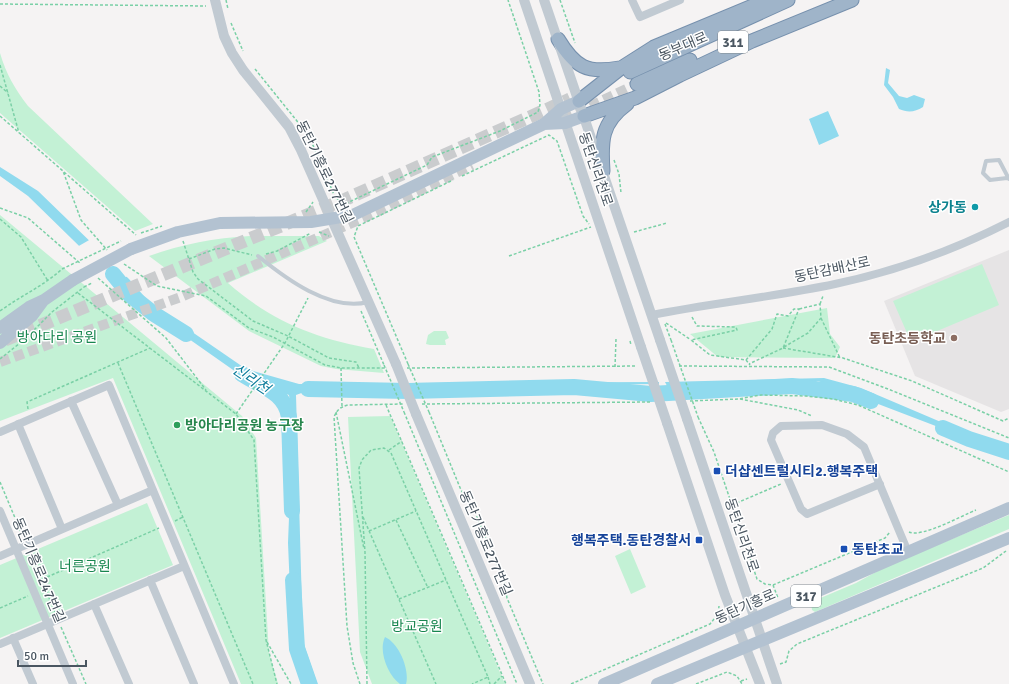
<svg xmlns="http://www.w3.org/2000/svg" width="1009" height="684" font-family="Signika,'Noto Sans KR',sans-serif">
<rect width="100%" height="100%" fill="#f5f3f3"/>
<path fill="#e6e4e5" d="M1009,250v159l-8,3 -86,-36 -31,-75z"/>
<path fill="#c3f1d5" d="M0,53c6,21 15,36 28,53l125,118 -18,7 -135,-118z
M0,215l242,201 14,22 13,215 9,31h-37l-128,-306 -113,43z
M250,236h69l8,5 -99,42c44,39 89,56 146,66l10,24 -48,-4 -15,-3 -72,-35 -100,-75c34,-12 65,-18 101,-20z
M982,264l17,41 -88,37 -18,-41z
M827,308l3,26 10,13 -5,11 -117,-1 -28,-23z
M434,331h12l3,7 -4,2 1,5h-16l-4,-1 2,-9z
M390,416l115,268h-133l-12,-32 -12,-235z
M147,503l26,62 -173,73v-73z
M1009,515v14l-194,83 -3,-2 -1,-8 45,-19 29,-16z
M630,549l16,38 -15,7 -16,-38z"/>
<path fill="#90daee" d="M886,68l4,2 -2,13 11,13 8,2 7,-3 11,4 -2,8c-8,5 -15,6 -24,2l-6,-12 -9,-12z
M828,111l11,25 -20,9 -10,-26z
M0,167l38,24 91,88 21,24 96,66 53,15 100,1v2l-92,4 -11,4 7,246 15,43h-13l-7,-16 -7,-29 4,-8 -1,-32 -4,-8 -2,-48 3,-76 2,-14 3,-7 -7,-51 -43,-16 -57,-40 -73,-57 -88,-86 -28,-20z
M824,378l37,10 148,63v3l-191,-73 -151,5 -2,-4z
M659,382v2l-249,3 -1,-4z
M385,637c14,6 25,33 21,47h-6c-12,-9 -22,-33 -15,-47z"/>
<path fill="#f5f3f3" d="M91,239l37,37 -14,7 -37,-36z"/>
<g fill="none" stroke-linecap="round" stroke-linejoin="round">
<path stroke="#90daee" stroke-width="16" d="M113,274l17,21 24,19 32,20
M242,374c20,13 43,18 47,43l3,94
M308,389l100,2 166,-4 77,7 141,-8 61,8 18,7
M943,428l26,11 40,13
M293,580l4,69 12,35"/>
<path stroke="#caccce" stroke-width="10" stroke-dasharray="10 5" stroke-linecap="butt" d="M563,119l74,-35
M0,362l181,-65 194,-84 97,-48"/>
<path stroke="#caccce" stroke-width="13" stroke-dasharray="13 6" stroke-linecap="butt" d="M5,340l341,-141 224,-100"/>
<g stroke="#7690ad" stroke-width="15">
<path id="trunk" d="M558,39c17,28 29,35 61,29
M630,72l158,-72
M637,84l53,-24
M579,101l42,-33 33,-21 113,-47
M584,116l51,-18 45,-23 72,-34 100,-41
M603,171c-2,-30 -2,-48 24,-67"/>
</g>
<path stroke="#7ad0a6" stroke-width="1.5" stroke-dasharray="3 2" stroke-linecap="butt" d="M226,0l2,9
M560,0l15,43
M0,4l206,2
M231,23l12,28
M0,65l19,68
M255,69l46,57 11,17 23,54 7,6h5l80,-38 5,-8 68,-26 38,-19 2,-7 -1,-13 -31,-92
M0,86l8,7
M0,116l63,55 18,49 26,30
M614,160l5,14 2,19
M64,172l72,63
M462,176l87,-41 8,6 26,75 6,8
M0,208l28,10 53,46
M306,212l7,-10
M0,219l21,18 27,44
M319,232l10,4
M634,232l33,-9
M141,233l21,-7
M183,241l10,31 5,7 55,42 35,15 41,22 27,4 3,6
M266,254l11,-3 34,-18
M509,256l82,-29
M189,259l26,-10 9,-1 28,7
M124,264l33,22 49,10 43,32 24,9 52,28 16,3h46
M98,278l68,60 40,52
M78,293l158,121 18,26 12,200 11,44
M820,304l3,-8
M0,311c22,-16 42,-24 62,-42
M361,311l23,54
M692,317l5,9 39,1 1,3 -46,10 19,15 36,5 4,5
M821,318l19,40
M666,323l25,17
M665,324l6,16
M784,347l24,-14 13,-15 -1,-14 -21,5
M783,348l60,10 69,23 91,40 6,-3
M0,359l25,-20 27,-27 32,-25
M746,360l26,-31 5,-15 11,2 6,-7h5l-16,39 -34,16
M118,363l135,321
M408,364l-54,-127 4,-11 95,-46
M679,366l150,1 59,22 121,49
M615,367l1,-28
M341,368l1,39
M407,368l230,-2
M740,399l58,11 14,6
M690,401l48,-2 23,-4 45,1 27,3 25,6 151,67
M422,404l229,-2
M386,405l120,279
M28,409l-1,-7 123,-54
M336,412l28,137
M404,412l113,272
M429,412l32,78 12,18 31,72 3,18 36,86
M236,414l49,-71 23,-45
M698,417l16,35 43,127 8,5 8,1 112,-47 5,-6
M389,450l13,-9
M0,482l23,55
M732,505l49,-21
M363,517l73,167
M396,520l32,68
M175,521l8,-4
M369,531l47,-20
M909,532c13,6 54,-17 67,-22
M477,537l8,-3
M29,551l26,61
M488,562l8,-2
M38,581l121,-53
M773,585l5,13
M399,599l47,-19
M0,608l28,-12
M61,627l25,57
M267,642l24,42
M780,664l6,-2 3,-11 8,-7 186,-76 23,-17
M488,677l2,7
M741,681l6,-2
M360,684l-7,-21 -6,-37 -13,-209c3,-7 6,-10 14,-12l55,-1
M367,684l-2,-132 -6,-84 3,-8 9,-10 13,-2 7,5 97,224 -16,7
M494,684l8,-8
M571,684l139,-60 8,-10 1,-8
M696,684l31,-12 10,4 5,8"/>
<path stroke="#c1cad2" stroke-width="4" d="M1007,178l-17,2 -7,-7 3,-12 13,-1 10,19
M258,256c27,22 72,56 110,46"/>
<path stroke="#c1cad2" stroke-width="8" d="M632,0l8,17 40,-17
M652,315c60,-12 122,-18 183,-31 62,-13 117,-33 174,-62
M71,401l47,104
M18,424l44,105
M0,432l109,-47 125,299
M880,484l-73,30 -6,-5 -30,-69 2,-7 8,-7 41,-1 25,9 17,13 44,105
M0,511l73,173
M0,556l153,-66
M150,580l44,104
M94,604l35,80
M13,638l20,46
M0,644l184,-78"/>
<path stroke="#c1cad2" stroke-width="10" d="M215,0l9,36 8,17 11,17 46,57 12,23 95,214
M524,0l117,347
M544,0l116,340
M416,414l114,270
M687,419l90,265
M667,423l58,172 35,89"/>
<path stroke="#b3c2d1" stroke-width="12" d="M544,124l21,-1 19,-7
M131,249l47,-17 42,-9 91,-1 42,-7 191,-91 17,-15 18,-8
M0,328l29,-21 15,-7 29,-20
M0,343l32,-27 11,-15
M604,684l405,-176
M657,684l352,-146"/>
<use href="#trunk" stroke="#9fb4c9" stroke-width="13"/>
<path stroke="#7ad0a6" stroke-width="1.5" stroke-dasharray="3 2" stroke-linecap="butt" d="M62,269l59,-28
M84,287l8,-4
M671,340l27,77
M630,341l1,4
M408,364l21,48
M384,365l20,47"/>
<path stroke="#c1cad2" stroke-width="10" d="M660,340l27,79
M641,347l26,76
M396,364l20,50"/>
<path stroke="#b3c2d1" stroke-width="12" d="M73,280l58,-31"/>
</g>
<circle fill="#0f9aa8" stroke="#fff" stroke-width="1.5" cx="975" cy="207" r="4"/>
<circle fill="#8d6e63" stroke="#fff" stroke-width="1.5" cx="954" cy="338" r="4"/>
<circle fill="#2e9e5b" stroke="#fff" stroke-width="1.5" cx="177" cy="425" r="4"/>
<g fill="#1a4fb4" stroke="#fff" stroke-width="1.5">
<rect x="713" y="467" width="8" height="8" rx="2"/>
<rect x="695" y="536" width="8" height="8" rx="2"/>
<rect x="840" y="545" width="8" height="8" rx="2"/>
</g>
<g text-anchor="middle" stroke-width="3" stroke-linejoin="round" paint-order="stroke">
<g fill="#fff" stroke="#808990" stroke-width="1">
<rect x="718" y="31" width="30" height="22" rx="3"/>
<rect x="791" y="585" width="30" height="22" rx="3"/>
</g>
<g font-size="13" font-weight="bold" fill="#4a5661">
<text x="733" y="47">311</text>
<text x="806" y="601">317</text>
</g>
<g font-size="14" fill="#4a5661" stroke="#fff">
<text transform="translate(683 46) rotate(-23)" y="5">동부대로</text>
<text transform="translate(596 169) rotate(71)" y="5">동탄신리천로</text>
<text transform="translate(325 172) rotate(64)" y="5">동탄기흥로277번길</text>
<text transform="translate(832 269) rotate(-12)" y="5">동탄감배산로</text>
<text transform="translate(742 535) rotate(71)" y="5">동탄신리천로</text>
<text transform="translate(486 543) rotate(67)" y="5">동탄기흥로277번길</text>
<text transform="translate(39 570) rotate(67)" y="5">동탄기흥로247번길</text>
<text transform="translate(745 606) rotate(-24)" y="5">동탄기흥로</text>
</g>
<g font-size="14" font-weight="bold" fill="#0d838f" stroke="#fff" text-anchor="end">
<text x="967" y="212">상가동</text>
</g>
<g font-size="14" fill="#17864f" stroke="#fff">
<text x="57" y="342">방아다리 공원</text>
<text x="85" y="571">너른공원</text>
<text x="417" y="631">방교공원</text>
</g>
<g font-size="14" font-weight="bold" fill="#785e54" stroke="#fff" text-anchor="end">
<text x="946" y="343">동탄초등학교</text>
</g>
<g font-size="14" font-weight="bold" fill="#27864d" stroke="#fff" text-anchor="start">
<text x="185" y="430">방아다리공원 농구장</text>
</g>
<g font-size="14" font-weight="bold" fill="#164399" stroke="#fff" text-anchor="start">
<text x="725" y="476">더샵센트럴시티2.행복주택</text>
<text x="691" y="545" text-anchor="end">행복주택.동탄경찰서</text>
<text x="852" y="554">동탄초교</text>
</g>
<g font-size="15" font-style="italic" fill="#0c7c9b" stroke="#fff">
<text transform="translate(251 379) rotate(34)" y="5">신리천</text>
</g>
</g>
<path d="M18 660v6h68v-6" fill="none" stroke="#4a5661" stroke-width="2"/>
<text x="24" y="660" font-size="12" fill="#4a5661" stroke="#ffffff" stroke-width="3" paint-order="stroke">50 m</text>
</svg>
